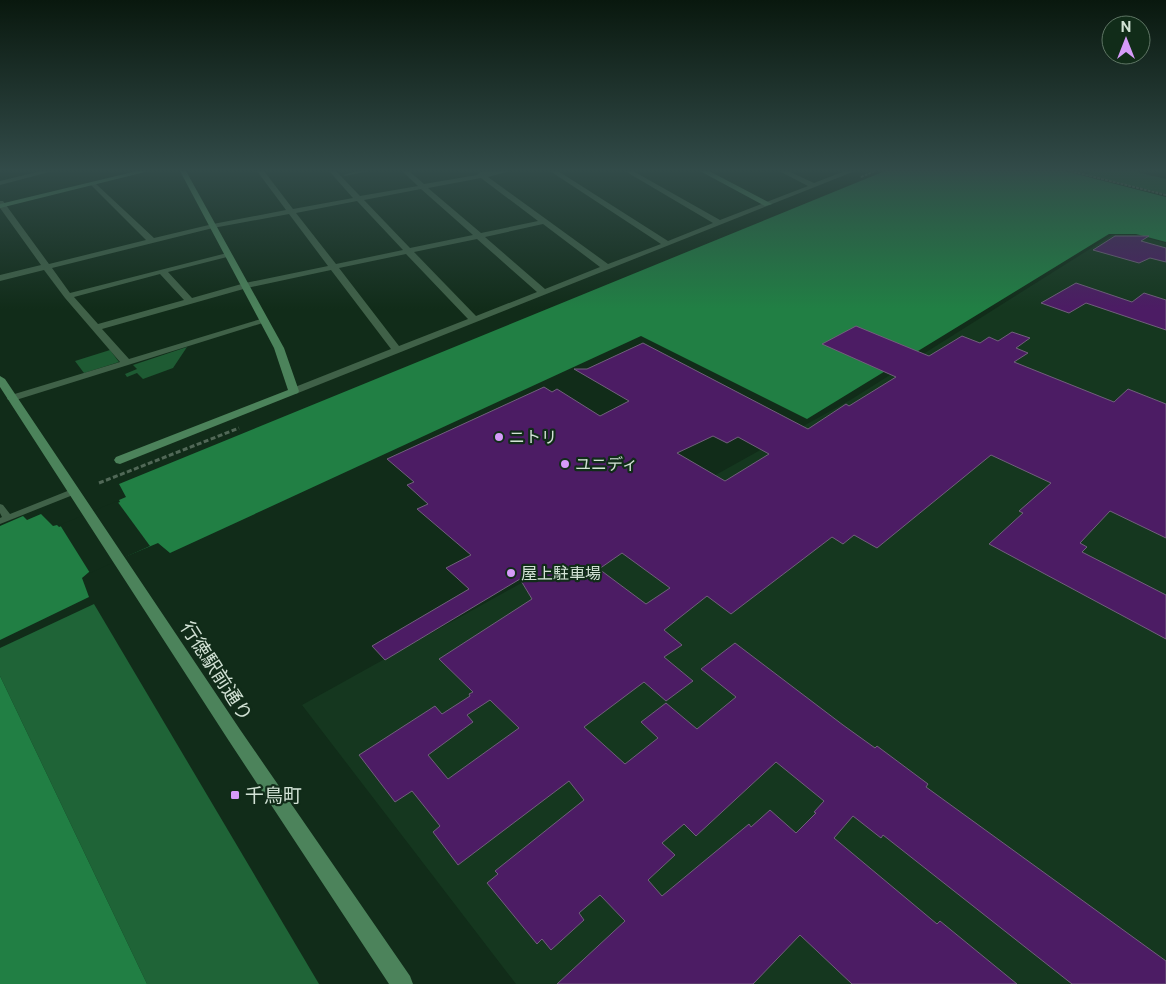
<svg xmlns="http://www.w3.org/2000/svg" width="1166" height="984" font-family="'Public Sans','Noto Sans JP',sans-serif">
<rect width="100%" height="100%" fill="#112c19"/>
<path fill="#15371f" d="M1112,235h23l31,8v741h-650l-214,-279 550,-306z"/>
<path fill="#1e5b33" d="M1092,171h40l34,8v15l-79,-19z
M187,347l-14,21 -30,11 -6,-6 -10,4 -2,-3 12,-5 -4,-4z
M110,350l9,12 -35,11 -9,-12z"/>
<path fill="#1f6437" d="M94,604l225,380h-172l-147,-308v-28z"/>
<path fill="#217f44" d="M885,171h180l101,26v45l-30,-8h-27l-302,185 -166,-83 -471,217 -12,-10 -69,29 -7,6 7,19 -89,43v-114l23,-10 4,4 14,-6 12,12 4,-1 2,2 61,-25 -1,-2 7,-3 -7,-13z
M0,676l147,308h-147z"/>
<path fill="#112c19" d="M117,501l33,45 -60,27 -30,-48z"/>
<path fill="#4c1c64" stroke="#71607c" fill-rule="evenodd" d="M1115,236h34l-8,5 25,7v14l-16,-4 -11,5 -46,-13z
M1076,283l56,19 12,-9 22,7v30l-80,-27 -17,10 -28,-10z
M856,326l73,30 33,-20 18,7 9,-6 9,4 14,-9 18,6 -14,10 12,5 -14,9 100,40 14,-13 38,15v134l-56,-27 -30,32 7,4 -5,5 84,43v44l-177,-95 34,-31 -4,-2 32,-28 -60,-28 -114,93 -23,-13 -11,9 -11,-7 -101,77 -24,-18 -43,34 18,15 -18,12 29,24 -27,20 -22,-19 -60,45 41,37 33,-26 -17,-16 25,-19 31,26 39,-32 -35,-28 34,-26 108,82 32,23 2,-2 51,38 -2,3 240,174v23h-94l-189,-149 -2,3 -28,-22 -19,22 103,86 3,-3 77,63h-165l-52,-49 -47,49h-196l68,-63 -25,-26 -21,18 5,7 -33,30 -9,-11 -5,5 -50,-61 11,-9 -3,-3 89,-71 -15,-19 -111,84 -25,-33 7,-6 -28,-35 -17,11 -36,-47 76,-49 7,8 28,-18 -1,-2 4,-2 -34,-33 93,-60 -12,-20 -135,81 -13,-14 97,-57 -23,-21 25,-13 -54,-46 11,-5 -21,-19 7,-3 -27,-23 157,-72 8,5 5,-3 43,27 29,-15 -55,-32h13l56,-26 165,86 38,-25 3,2 47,-29 -74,-33zM713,436l14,7 11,-6 31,17 -44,27 -48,-28zM622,553l48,35 -24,16 -47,-35zM490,700l29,28 -71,51 -20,-24 45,-33 -6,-7zM776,762l48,39 -10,11 2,1 -20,20 -26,-23 -19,17 -2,-3 -87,72 -14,-16 27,-25 -13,-12 22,-19 12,12z"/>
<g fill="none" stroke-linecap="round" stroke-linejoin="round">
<path stroke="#516857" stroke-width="2" stroke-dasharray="3 1" stroke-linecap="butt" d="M1070,171l96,24
M861,177l14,-6"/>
<path stroke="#516857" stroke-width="3" stroke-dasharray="5 2.5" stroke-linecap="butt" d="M99,483l140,-55"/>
<path fill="#406148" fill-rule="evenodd" d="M358,171h11l-24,5 -2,-1z
M75,488l4,3 -1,2 -78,31v-6l2,-1 -2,-4v-9l3,1 7,9z"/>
<path fill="#406148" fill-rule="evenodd" d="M41,171h12l-53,14v-4z
M257,171h7l29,38 60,-11 -24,-27h7l24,25 58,-10 -16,-15h7l15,13 53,-9 3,-3 30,-1 -22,6 120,87 53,-20 -111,-73h8l110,70 45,-18 -88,-52h8l87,49 88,-34 -29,-15h9l26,12 31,-12h10l-557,222 -4,1 -5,-3 1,-2 101,-40 -60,-79 -84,18 -145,41 27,30 132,-40 3,-1 5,3 -253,79h-8l-1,-2 1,-2 112,-34 -55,-64 -21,-28 -44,11v-6l41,-10 -41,-57v-7h3l46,63 97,-24 -55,-55v-2h4l59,55 59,-14 73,-14zM481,178l57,43 -57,12 -53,-45zM421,189l52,46 -63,13 -46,-48zM357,201l46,49 -67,14 -40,-51zM289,214l39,52 -83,17 -53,15 -24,-26 63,-16v-4l-161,41 -18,-25 161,-40zM543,224l57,43 -55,22 -60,-52zM477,239l60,53 -61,24 -62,-64zM406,254l62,65 -69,27 -60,-78zM160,274l24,26 -86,24 -24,-27z"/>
<path fill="#4c835b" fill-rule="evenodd" d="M137,171h12l-149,37v-4z
M180,171h6l98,177 15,43 -1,2 -178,71 -4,-1 -2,-3 2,-3 172,-67 -14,-42z
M700,171h9l63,33 -7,2z
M0,376l5,3 236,352 169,245 3,8h-24l-160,-243 -229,-354z"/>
</g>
<linearGradient id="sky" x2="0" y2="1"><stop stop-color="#09180e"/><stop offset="0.55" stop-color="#324b49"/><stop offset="1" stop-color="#324b49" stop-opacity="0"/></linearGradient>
<rect width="1166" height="309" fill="url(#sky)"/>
<g fill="#d69bf9" stroke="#112c19" stroke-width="2">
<circle cx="499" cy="437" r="5"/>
<circle cx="565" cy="464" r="5"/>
<circle cx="511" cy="573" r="5"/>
<rect x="230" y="790" width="10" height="10" rx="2.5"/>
</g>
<g text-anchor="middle" stroke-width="4.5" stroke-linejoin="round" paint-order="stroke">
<g font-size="16" fill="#d2e2d5" stroke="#112c19" text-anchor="start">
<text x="509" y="443">ニトリ</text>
<text x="575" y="470">ユニディ</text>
<text x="521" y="579">屋上駐車場</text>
</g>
<g font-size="19" fill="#d2e2d5" stroke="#112c19">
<text transform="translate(217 671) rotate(57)" y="7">行徳駅前通り</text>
</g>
<g font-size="19" fill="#d2e2d5" stroke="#112c19" text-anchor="start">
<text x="245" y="802">千鳥町</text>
</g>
</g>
<g transform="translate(1126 40)"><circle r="24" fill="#112c19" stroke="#5e7564"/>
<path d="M0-4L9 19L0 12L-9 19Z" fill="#d69bf9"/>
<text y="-8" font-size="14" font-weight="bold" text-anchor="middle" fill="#d2e2d5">N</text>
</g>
</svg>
